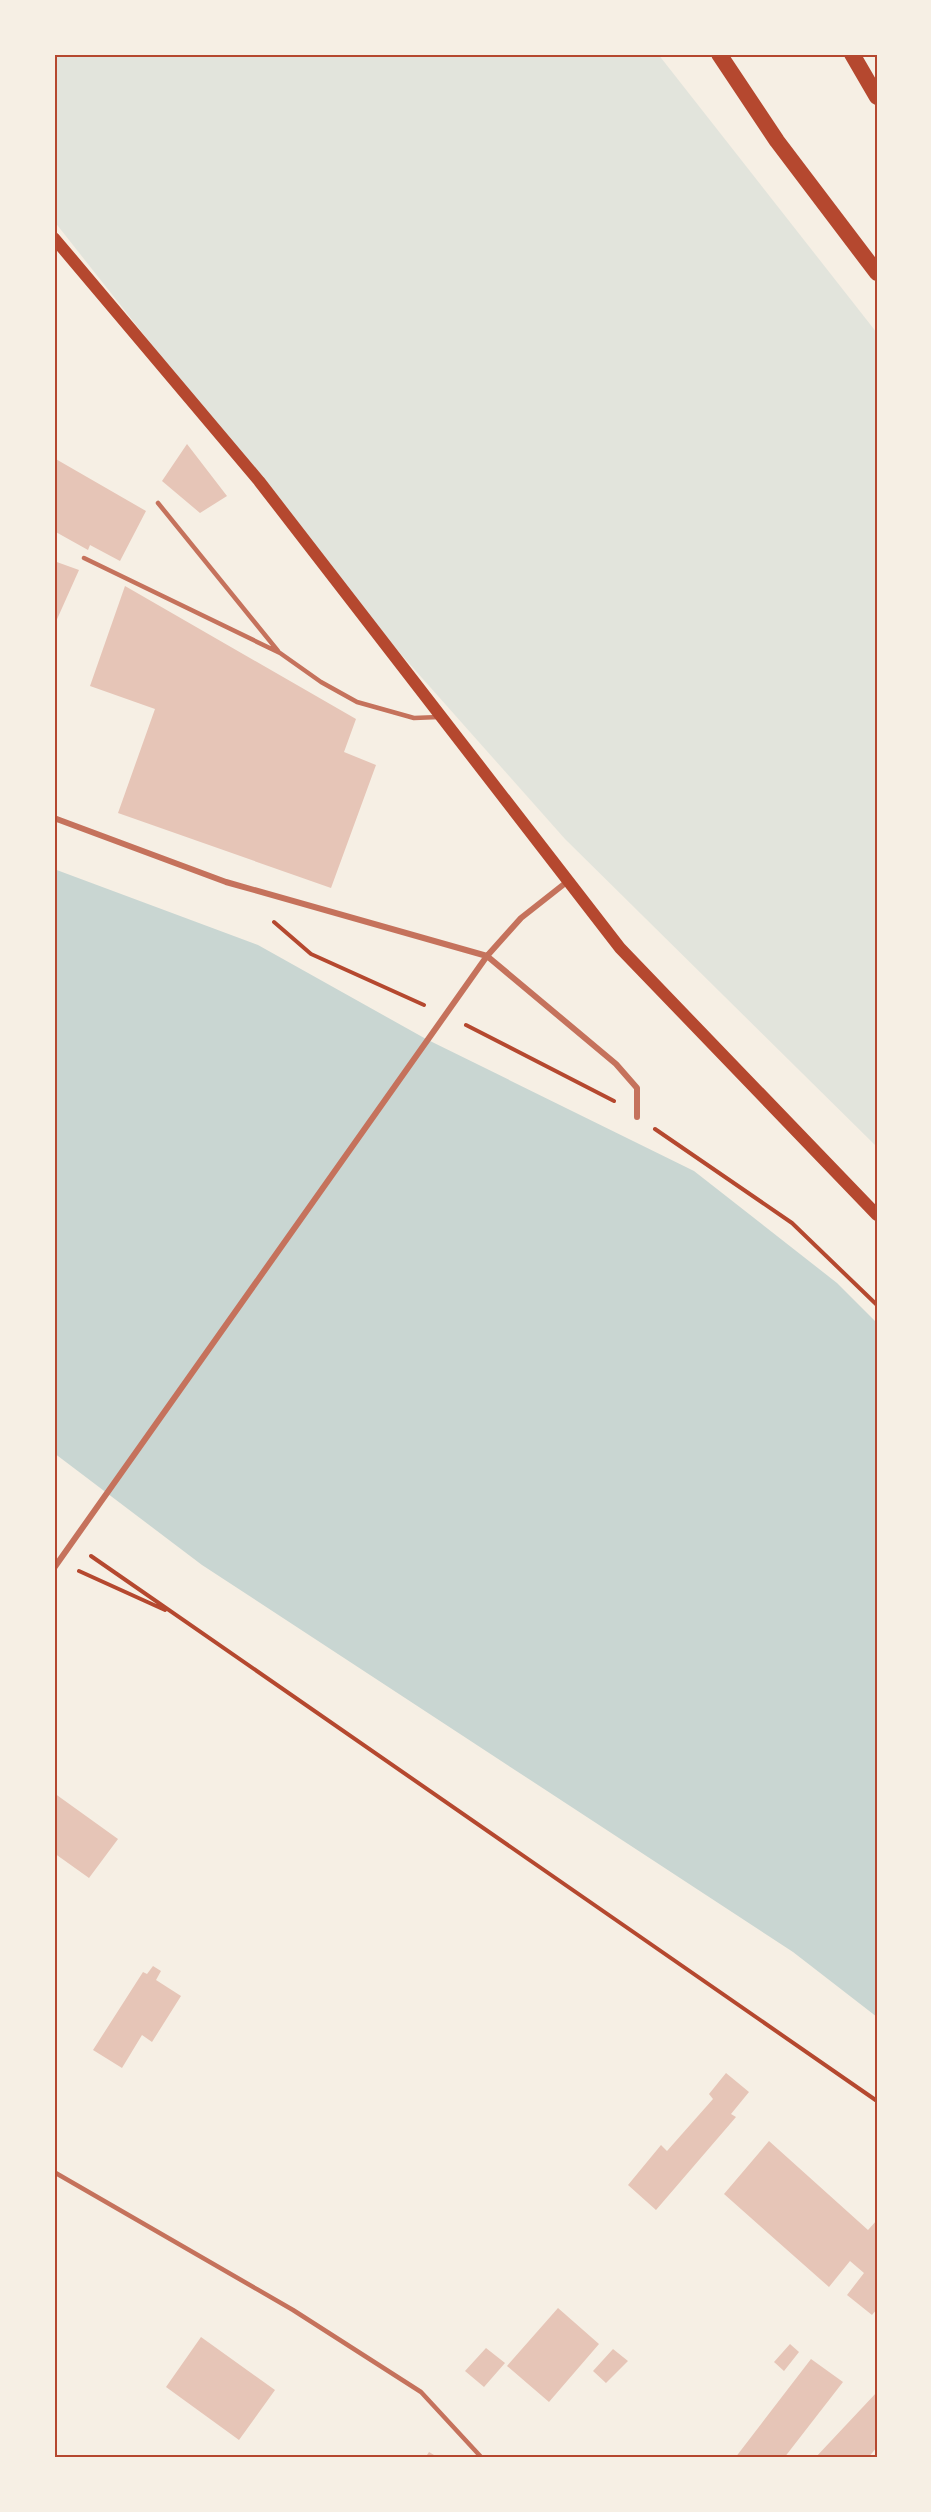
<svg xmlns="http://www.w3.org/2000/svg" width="931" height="2512" font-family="'Source Serif 4',serif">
<rect width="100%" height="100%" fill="#f6efe4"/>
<path fill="#e2e4dc" d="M54,54h604l219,279v814l-312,-308 -206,-232 -305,-386z"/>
<path fill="#c9d6d2" d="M54,869l204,76 168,94 268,132 143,112 40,40v694l-84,-65 -591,-387 -148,-112z"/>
<path fill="#e6c5b7" d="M187,444l40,52 -27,17 -38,-32z
M54,458l92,53 -26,50 -30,-16 -2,5 -34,-19z
M54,561l25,9 -25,56z
M125,586l231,133 -12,33 32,13 -45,123 -213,-75 37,-104 -65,-23z
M54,1793l64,46 -29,39 -35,-25z
M153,1966l8,5 -5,9 25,16 -29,46 -10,-7 -20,33 -29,-18 50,-78 4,2z
M726,2073l23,19 -18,22 5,3 -80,93 -28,-25 33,-40 6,6 46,-52 -4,-5z
M769,2141l99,89 9,-10v89l-5,6 -25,-20 17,-22 -14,-12 -21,26 -105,-93z
M558,2308l41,36 -50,58 -42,-36z
M201,2337l74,53 -36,50 -73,-53z
M790,2344l9,8 -15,19 -10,-9z
M486,2348l19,15 -21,24 -19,-16z
M613,2349l15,12 -22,22 -13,-12z
M811,2359l32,23 -59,76h-49z
M877,2392v55l-9,11h-53z
M429,2452l10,6h-14z"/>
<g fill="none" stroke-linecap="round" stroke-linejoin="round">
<path stroke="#b5482f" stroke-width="4" d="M274,922l37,32 113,51
M466,1025l148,76
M655,1129l137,94 85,82
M91,1556l786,545
M79,1571l86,39"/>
<path stroke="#c5725c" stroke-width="4.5" d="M158,503l120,148
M84,558l196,95 41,29 36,20 57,16 25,-1
M54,2172l239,138 128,82 61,66"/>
<path stroke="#c5725c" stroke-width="6" d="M54,818l172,64 261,74 129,108 21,24v29
M54,1568l433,-612 34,-38 47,-37"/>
<path stroke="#b5482f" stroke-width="12" d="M54,238l205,243 361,467 257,267"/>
<path stroke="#b5482f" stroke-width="16" d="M719,54l58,87 100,132
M852,54l25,43"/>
</g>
<rect width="931" height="2512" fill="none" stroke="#f6efe4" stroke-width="111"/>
<rect x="56" y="56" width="820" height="2400" fill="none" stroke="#b5482f" stroke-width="2"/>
</svg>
